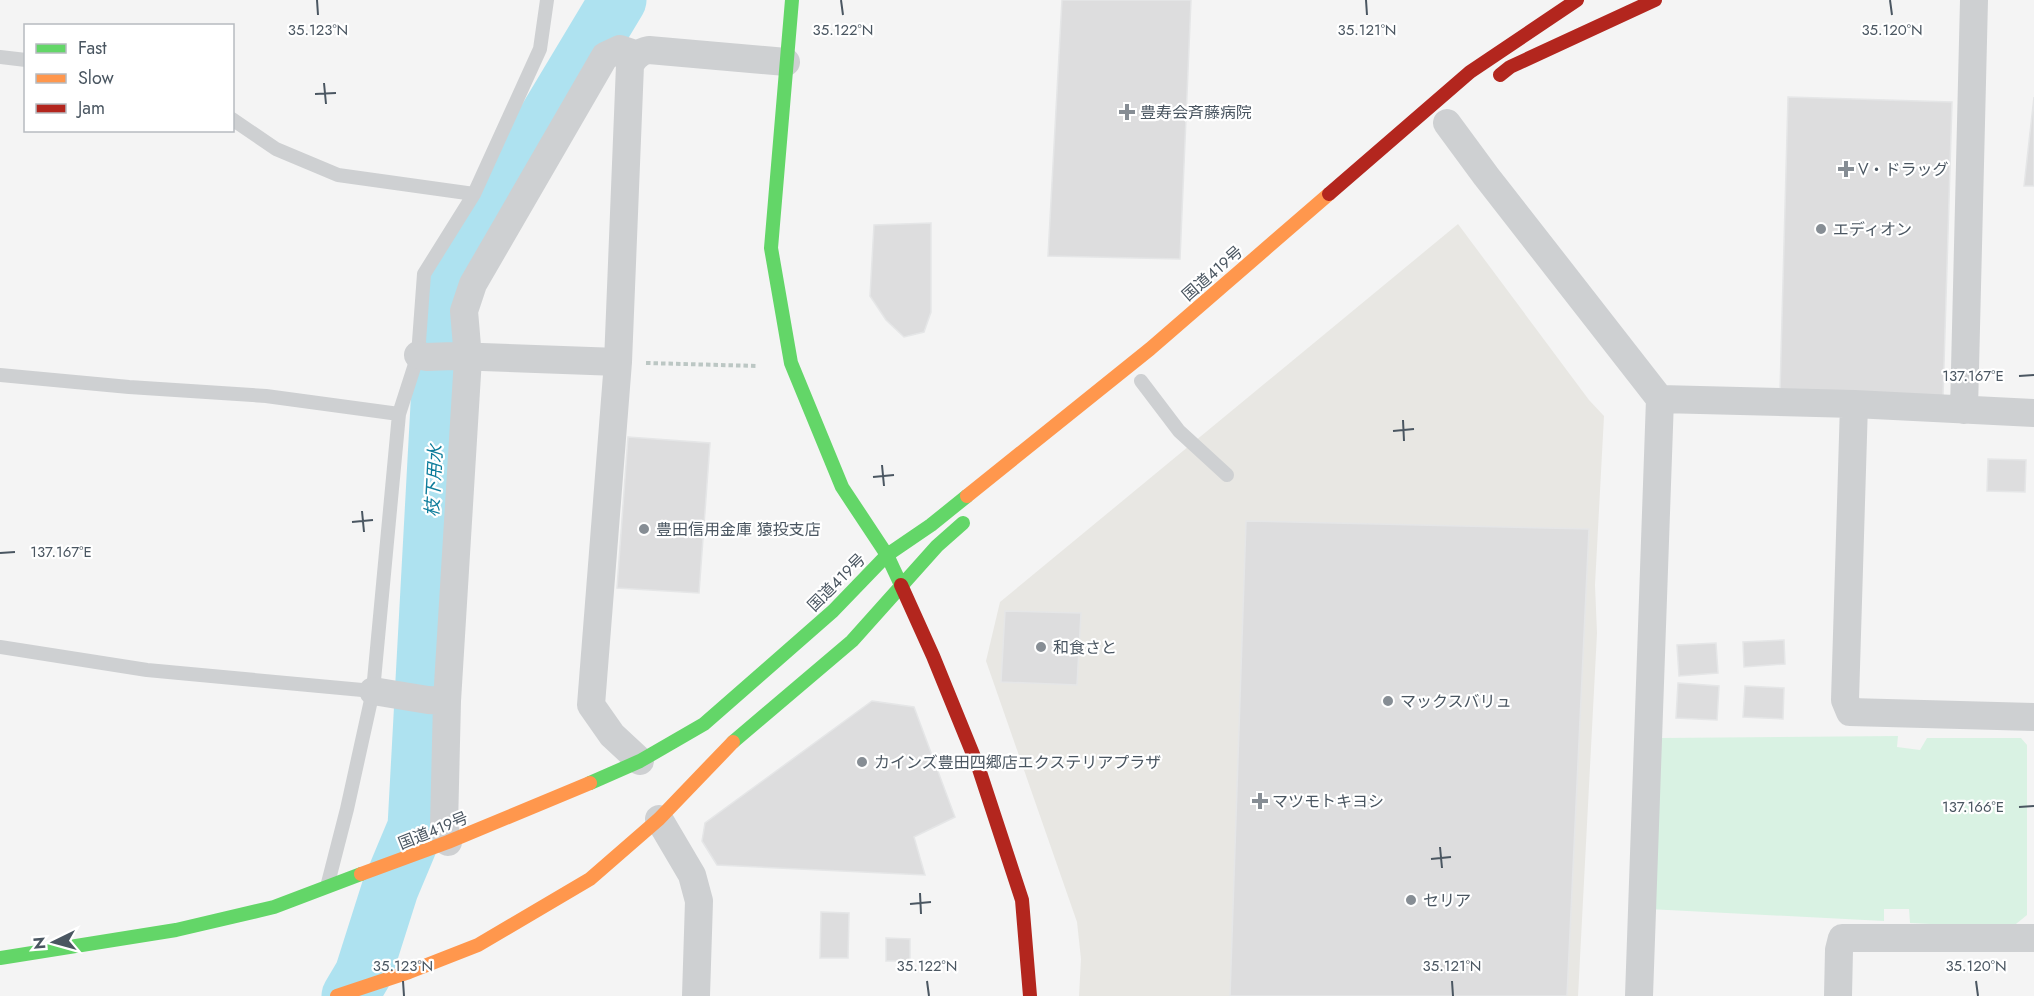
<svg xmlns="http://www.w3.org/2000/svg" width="2034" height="996" font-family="Jost,'Noto Sans JP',sans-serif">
<rect width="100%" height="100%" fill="#f4f4f4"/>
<path fill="#e8e7e3" d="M1458,224l131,176 15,16 -9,169 2,48 -19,363h-499l2,-37 -4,-37 -91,-261 14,-59z"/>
<path fill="#d9f2e3" d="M1898,736l-1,11 23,3 7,-12h94l6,7v170l-16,13 -101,-5 -1,-14h-25v12l-236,-12 13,-171z"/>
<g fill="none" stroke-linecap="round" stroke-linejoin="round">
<path stroke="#aee2f0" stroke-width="57" d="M350,996l13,-22 27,-85 26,-62 29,-532 6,-17 167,-278"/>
</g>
<path fill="#ddddde" stroke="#e5e6e7" stroke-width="1.5" d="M1062,0h129l-11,259 -132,-3z
M1788,97l164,5 -9,295 -163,-5z
M2034,97v89h-10z
M931,223v89l-7,20 -20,5 -18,-17 -16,-24 4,-71z
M628,437l82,6 -11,150 -82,-5z
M1988,459l38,1 -1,32 -38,-1z
M1246,521l343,8 -22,467h-337z
M1005,611l76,2 -4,72 -76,-3z
M1784,640l1,24 -41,3 -1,-25z
M1716,643l2,30 -39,3 -2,-31z
M1678,683l41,3 -2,34 -41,-2z
M1745,686l39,2 -1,31 -40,-2z
M872,701l42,6 41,110 -41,20 11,38 -208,-10 -15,-24 3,-18z
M821,912l28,1 -1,45h-28z
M886,938l24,1v22h-24z"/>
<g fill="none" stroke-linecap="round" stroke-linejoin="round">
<path stroke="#bcc7c4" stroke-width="4" stroke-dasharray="4.5 3" stroke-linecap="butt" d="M646,363l112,3"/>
<path stroke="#ced0d2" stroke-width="14" d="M0,57l26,3
M232,119l44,30 62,26 136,19
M0,375l129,12 137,9 133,18
M1141,381l38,50 48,44
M0,647l147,23 226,21
M328,883l19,-74 26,-118 26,-277 19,-59 6,-81 50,-80 66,-145 7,-49"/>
<path stroke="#ced0d2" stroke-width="28" d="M1447,123l39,53 174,223 -21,597
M418,355l8,2 28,-1 164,6
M1660,399l194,5 180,9
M1854,404l-9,296 5,12 184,5
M1964,410l10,-410
M373,691l55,9 19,1
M640,761l-28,-26 -21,-30 27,-343 12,-297c5,-9 9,-13 19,-15l137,12
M659,819l33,56 7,26 -3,95
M448,842l-4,-16 3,-125 21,-343 -4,-47 9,-27 132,-228 15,-7 18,6
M1838,996l1,-46 3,-12h192"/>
<path stroke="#63d668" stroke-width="14" d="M792,0l-21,248 20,115 51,124 45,68 14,30
M733,742l119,-101 85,-95 26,-23
M590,783l50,-22 64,-37 129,-113 54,-56 44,-30 36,-29
M0,958l176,-28 98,-23 87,-33"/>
<path stroke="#ff974d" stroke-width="14" d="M967,496l183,-147 179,-155
M361,874l87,-32 142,-59
M337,996l72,-24 69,-27 112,-66 69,-60 74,-77"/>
<path stroke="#b3261e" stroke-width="14" d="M1500,75l10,-8 145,-67
M1329,194l141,-122 107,-72
M901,585l32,71 46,113 43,131 8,96"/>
</g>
<path fill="none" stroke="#4a5661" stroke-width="2" d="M317,0l1,15M841,0l2,15M1366,0l1,15M1890,0l2,15M324,83l2,21M315,94l21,-1M2019,376l15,-1M1403,420l1,21M1393,431l21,-2M882,465l2,21M873,477l21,-2M362,511l2,21M352,522l21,-2M0,553l15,-1M2019,807l15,-1M1440,847l2,21M1431,859l20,-2M920,893l1,21M910,904l21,-2M403,981l1,15M927,981l2,15M1452,981l1,15M1976,981l2,15"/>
<g fill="#868d94" stroke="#fff" stroke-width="2">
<path d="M1124 103h6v6h6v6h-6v6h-6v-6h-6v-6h6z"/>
<path d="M1843 160h6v6h6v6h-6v6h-6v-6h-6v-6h6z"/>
<circle cx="1821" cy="229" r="6"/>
<circle cx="644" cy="529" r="6"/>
<circle cx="1041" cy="647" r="6"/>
<circle cx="1388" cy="701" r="6"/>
<circle cx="862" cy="762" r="6"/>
<path d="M1257 792h6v6h6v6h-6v6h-6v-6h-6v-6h6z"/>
<circle cx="1411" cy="900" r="6"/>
</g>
<g text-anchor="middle" stroke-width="4.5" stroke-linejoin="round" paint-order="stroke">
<g font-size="16" fill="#4a5661" stroke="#fff" text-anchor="start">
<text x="1140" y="118">豊寿会斉藤病院</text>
<text x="1858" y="175">V・ドラッグ</text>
<text x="1833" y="235">エディオン</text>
<text x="656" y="535">豊田信用金庫 猿投支店</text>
<text x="1053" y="653">和食さと</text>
<text x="1400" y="707">マックスバリュ</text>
<text x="874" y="768">カインズ豊田四郷店エクステリアプラザ</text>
<text x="1272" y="807">マツモトキヨシ</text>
<text x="1423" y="906">セリア</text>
</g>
<g font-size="16" fill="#4a5661" stroke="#fff">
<text transform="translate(1212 273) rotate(-41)" y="6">国道419号</text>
<text transform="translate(836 582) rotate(-45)" y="6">国道419号</text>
<text transform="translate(433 830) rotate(-22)" y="6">国道419号</text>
</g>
<g font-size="18" font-style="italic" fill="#0c7c9b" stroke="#fff">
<text transform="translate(434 481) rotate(-87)" y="6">枝下用水</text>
</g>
</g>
<g font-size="15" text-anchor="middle" fill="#4a5661" stroke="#fff" stroke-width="4.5" stroke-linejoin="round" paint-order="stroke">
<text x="318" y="35">35.123°N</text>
<text x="843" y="35">35.122°N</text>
<text x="1367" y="35">35.121°N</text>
<text x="1892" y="35">35.120°N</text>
<text x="1973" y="381">137.167°E</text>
<text x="61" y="557">137.167°E</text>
<text x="1973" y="812">137.166°E</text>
<text x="403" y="971">35.123°N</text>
<text x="927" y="971">35.122°N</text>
<text x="1452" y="971">35.121°N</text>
<text x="1976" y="971">35.120°N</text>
</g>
<rect x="24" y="24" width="210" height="108" fill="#ffffff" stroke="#b7bbc0" stroke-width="1.5"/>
<rect x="36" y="44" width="30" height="9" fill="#63d668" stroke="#b7bbc0" stroke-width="1.5"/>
<text x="78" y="54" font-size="18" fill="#4a5661">Fast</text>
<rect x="36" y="74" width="30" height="9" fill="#ff974d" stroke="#b7bbc0" stroke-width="1.5"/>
<text x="78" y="84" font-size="18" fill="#4a5661">Slow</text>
<rect x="36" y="104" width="30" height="9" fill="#b3261e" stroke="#b7bbc0" stroke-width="1.5"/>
<text x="78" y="114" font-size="18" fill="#4a5661">Jam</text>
<g transform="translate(54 942) rotate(265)" stroke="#ffffff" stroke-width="4.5" paint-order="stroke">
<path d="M0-4.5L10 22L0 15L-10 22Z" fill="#4a5661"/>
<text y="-9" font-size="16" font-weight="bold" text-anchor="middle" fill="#4a5661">N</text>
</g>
</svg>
